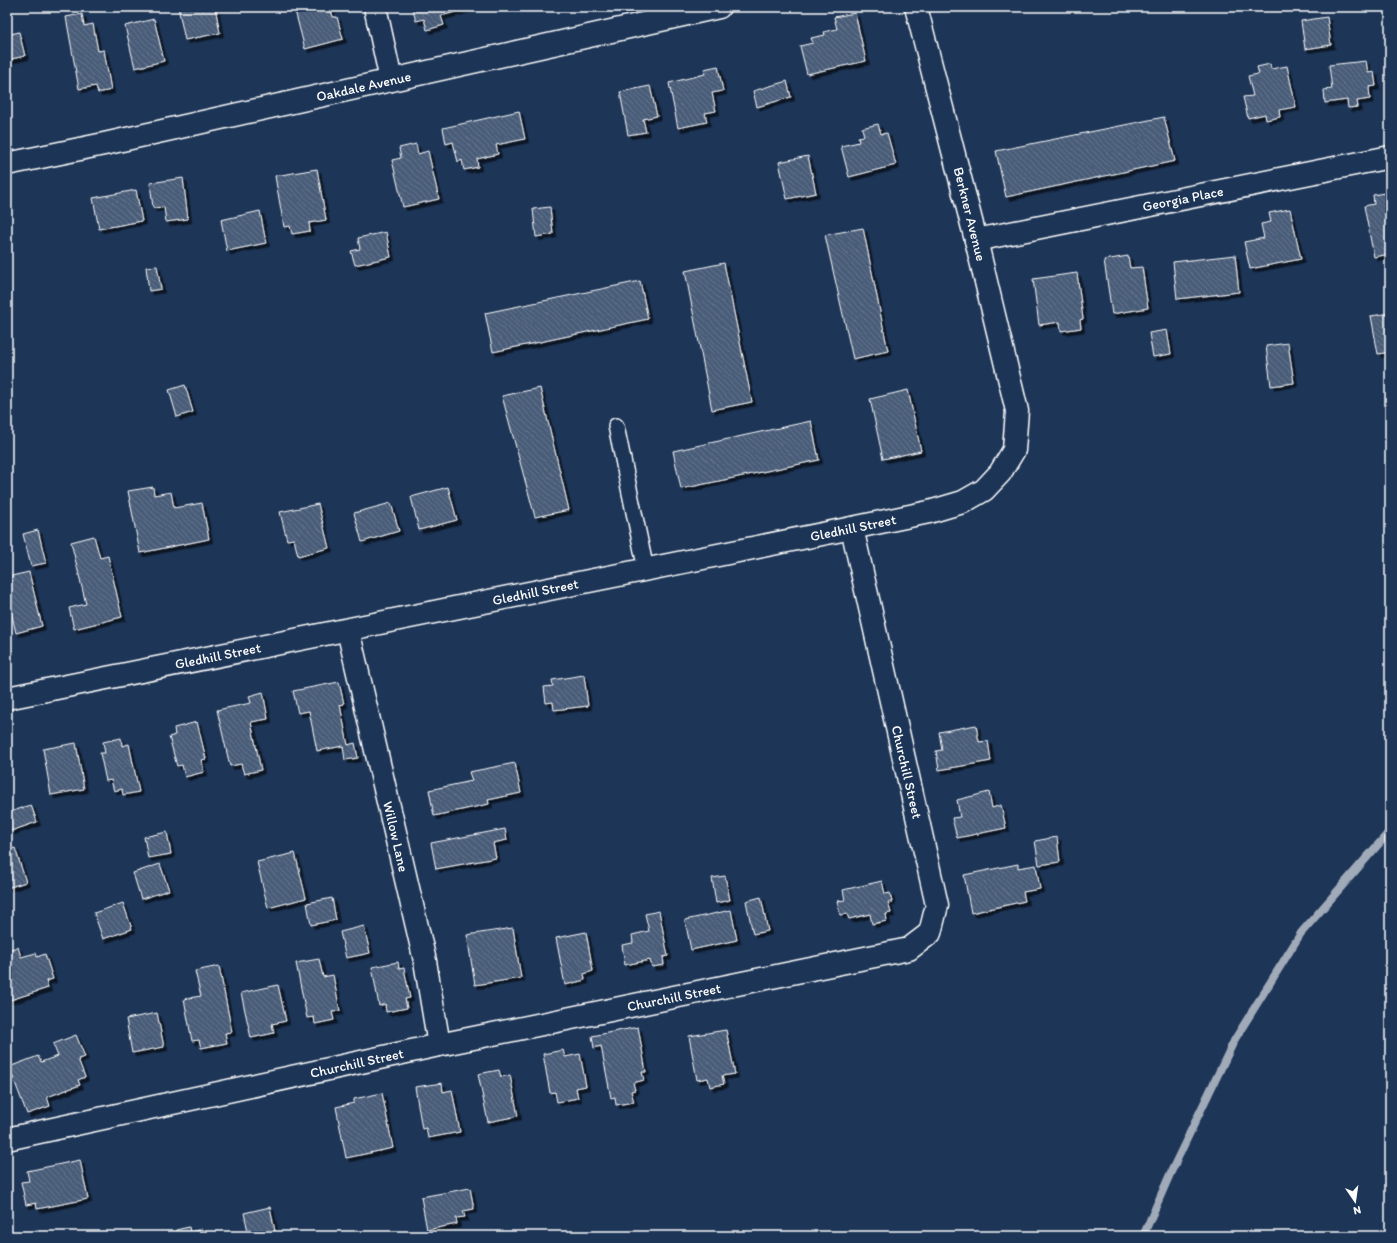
<svg xmlns="http://www.w3.org/2000/svg" width="1397" height="1243" font-family="Itim,sans-serif">
<defs>
<pattern id="building-back-hatch" width="6" height="6" patternUnits="userSpaceOnUse"><rect width="6" height="6" fill="#4a5d79"/><path d="M-1 5l2 2M0 0l6 6M5-1l2 2" fill="none" stroke="#65758d"/></pattern>
<filter id="shadow"><feDropShadow dx="3.5" dy="3.5" stdDeviation="0" flood-color="#0009"/></filter>
</defs>
<rect width="100%" height="100%" fill="#1d3557"/>
<filter id="ink" filterUnits="userSpaceOnUse"><feTurbulence type="fractalNoise" baseFrequency=".025" numOctaves="2"/><feDisplacementMap in="SourceGraphic" scale="8" xChannelSelector="R" yChannelSelector="G"/><feConvolveMatrix kernelMatrix="1 2 1 2 8 2 1 2 1" color-interpolation-filters="sRGB"/></filter>
<g filter="url(#ink)">
<g fill="none" stroke-linecap="round" stroke-linejoin="round">
<path stroke="#a0aab8" stroke-width="8" d="M1143,1236l28,-64 64,-133 66,-106 89,-102"/>
</g>
<path fill="url(#building-back-hatch)" stroke="#fff" filter="url(#shadow)" d="M178,7h37l5,26 -35,7z
M294,7h36l3,10h4l6,22 -38,10z
M412,7h61l-32,9 3,9 -17,5 -3,-11 -8,2z
M855,13l11,48 -59,13 -7,-28 13,-3 -2,-5 14,-3 -1,-3 13,-3 -3,-12z
M82,14l2,12 9,-2 5,27 6,-1 7,40 -13,3 -2,-7 -17,3 -13,-72z
M1327,17l4,28 -26,4 -4,-28z
M154,19l10,42 -29,7 -10,-42z
M10,28l1,6 8,-2 6,24 -18,4v-31z
M1366,61l2,12 6,-1 2,14 -7,1 1,12 -13,2 1,6 -10,1 -1,-8 -22,3 -1,-13 8,-1 -3,-24z
M1270,64l1,5 16,-3 9,41 -17,3 1,7 -14,3 -1,-6 -17,4 -5,-21 10,-1 -5,-20 11,-2 -2,-7z
M718,66l5,25 -11,2 4,18 -11,2 2,9 -29,6 -9,-45 36,-9 -1,-5z
M787,81l4,16 -34,10 -4,-16z
M650,86l7,30 -14,3 3,13 -18,3 -8,-43z
M519,111l6,28 -29,6 2,9 -21,5 1,8 -14,3 -2,-10 -4,2 -5,-20 -7,2 -3,-16z
M1164,117l11,44 -169,36 -10,-46z
M878,124l3,10 6,-1 9,32 -47,12 -8,-31 18,-4 -1,-5 6,-1 -2,-8z
M416,144l2,10 10,-3 11,48 -36,8 -11,-47 9,-2 -2,-10z
M808,156l8,37 -29,6 -8,-37z
M317,169l9,51 -17,3 1,8 -18,3 -2,-8 -6,1 -9,-51z
M183,178l5,41 -22,3 -2,-15 -11,1 -3,-25z
M136,190l6,31 -43,8 -6,-31z
M1390,192v62l-16,3 -10,-51 10,-2 -1,-9z
M550,207l3,27 -17,3 -3,-28z
M1290,209l11,50 -51,10 -6,-27 20,-4 -3,-14 10,-2 -2,-9z
M260,211l6,32 -39,8 -6,-31z
M863,228l25,123 -35,8 -28,-124z
M386,232l5,25 -36,8 -4,-14 9,-2 -2,-11z
M1235,255l4,37 -62,7 -4,-37z
M1128,256l2,12 12,-1 6,41 -36,6 -8,-54z
M724,263l28,139 -40,8 -27,-139z
M157,266l4,23 -12,2 -3,-24z
M1077,273l6,46 -3,1 1,8 -20,3 -1,-9 -21,3 -6,-46z
M640,281l8,38 -155,33 -8,-39z
M1390,313v39l-12,2 -7,-38z
M1167,330l4,24 -18,3 -4,-24z
M1288,343l6,40 -23,3 -5,-40z
M185,385l8,27 -16,5 -8,-27z
M540,388l29,122 -34,7 -33,-121z
M908,390l13,61 -38,8 -13,-60z
M811,421l8,39 -138,29 -8,-38z
M153,487l1,8 17,-3 3,16 28,-5 7,36 -69,14 -12,-62z
M448,487l9,33 -38,10 -8,-33z
M391,503l8,28 -37,11 -8,-29z
M318,504l11,44 -31,8 -4,-17 -7,1 -7,-28z
M38,530l8,33 -15,3 -8,-32z
M94,536l6,22 8,-2 14,61 -48,12 -5,-21 17,-4 -15,-62z
M29,572l13,54 -26,7 -9,-38v-18z
M584,675l4,31 -34,4 -1,-8 -7,1 -2,-16 9,-1 -1,-6z
M339,682l5,22 -4,1 8,40 7,-2 3,15 -13,2 -2,-14 -26,5 -8,-40 -11,2 -5,-22z
M263,692l5,27 -17,3 10,48 -17,4 -3,-10 -11,2 -13,-56 34,-7 -2,-7z
M197,722l9,37 -5,1 3,12 -19,5 -3,-12 -5,1 -8,-29 6,-2 -1,-7z
M976,725l3,17 9,-1 3,20 -52,9 -3,-19 6,-1 -3,-18z
M121,738l1,8 7,-2 10,48 -16,3 -1,-6 -8,2 -3,-11 -5,1 -6,-28h5l-2,-11z
M76,743l8,46 -33,6 -8,-46z
M515,763l6,30 -33,7 1,4 -55,12 -5,-26 43,-9 -3,-9z
M989,792l3,16 9,-3 5,23 -49,10 -5,-20 8,-1 -3,-17z
M31,805l6,17 -26,9 -4,-12v-6z
M505,829l2,11 -14,3 3,15 -60,11 -5,-26z
M167,832l4,22 -23,4 -4,-21z
M1057,837l3,25 -21,3 -4,-24z
M15,848l11,34 -19,6v-38z
M295,853l11,45 -38,10 -11,-46z
M160,864l9,26 -28,9 -8,-26z
M1018,864v4l18,-3 4,24 -17,3 2,9 -54,12 -7,-38z
M725,876l5,24 -14,3 -4,-25z
M882,881l3,13 5,-1 2,9h-4l3,11 -5,1 1,7 -15,3 -2,-10 -21,5 -2,-5 -7,1 -3,-14 8,-1 -2,-10z
M761,897l7,34 -15,3 -7,-33z
M332,898l4,22 -25,5 -4,-22z
M123,903l9,26 -29,10 -9,-26z
M731,910l6,30 -46,10 -6,-30z
M659,911l9,45 -5,1 1,8 -12,2 -2,-7 -25,5 -3,-20 11,-2 -1,-8 17,-4 -4,-17z
M364,926l6,27 -24,5 -6,-26z
M513,928l8,50 -46,7 -8,-50z
M586,932l7,39 -9,3 1,6 -20,5 -9,-47z
M18,947l3,10 15,-4 1,4 8,-3 8,25 -7,2 2,7 -41,13v-51z
M319,959l4,18 10,-2 7,36 -8,1 2,8 -19,4 -1,-7 -7,1 -11,-55z
M398,962l1,7 5,-1 6,30 -5,1 2,9 -21,4 -1,-8 -6,2 -7,-39z
M219,966l13,66 -7,1 2,10 -26,5 -2,-8 -7,1 -8,-42 17,-3 -6,-25z
M278,985l8,36 -14,3 2,9 -23,5 -10,-45z
M157,1013l7,34 -32,6 -6,-34z
M638,1027l8,45h-4l2,8 -11,3 2,7 -4,1 3,11 -18,3 -1,-8 -4,1 -10,-52 -7,2 -2,-12z
M726,1030l9,44 -13,2 2,8 -14,3 -2,-9 -11,2 -8,-44z
M76,1035l9,22 -7,2 7,18 -7,3 2,5 -33,12 3,9 -23,8 -18,-47 29,-11 3,6 17,-6 -5,-12z
M563,1050l2,7 15,-3 6,32 -10,2 2,10 -21,4 -2,-10 -5,1 -7,-39z
M499,1070l2,7 9,-2 8,41 -30,6 -10,-48z
M442,1083l1,9 9,-2 8,42 -32,6 -2,-10 -4,1 -7,-42z
M382,1093l11,55 -47,10 -10,-51 18,-4v-4z
M80,1160l8,39 -51,10 -1,-6 -10,2 -5,-23 8,-1 -2,-10z
M470,1188l4,21 -11,2 2,6 -9,1 1,6 -30,6 -6,-33z
M270,1207l6,29h-27l-5,-23z
M189,1227l1,5 12,-3 2,7h-27l-1,-6z"/>
<g fill="none" stroke-linecap="round" stroke-linejoin="round">
<g stroke="#fff" stroke-width="18">
<path id="service" d="M616,426l30,144"/>
</g>
<g stroke="#fff" stroke-width="25">
<g id="minor">
<path d="M375,7l16,73"/>
<path id="s1" d="M7,164l97,-20 615,-137"/>
<path id="s2" d="M976,240l414,-83"/>
<path id="s3" d="M348,630l77,331 14,84"/>
<path id="s4" d="M7,698l845,-170 77,-16 34,-10 21,-12 16,-17 14,-23 3,-39 -41,-171 -60,-233"/>
<path id="s5" d="M7,1139l432,-94 470,-96 21,-16 7,-28 -85,-377"/>
</g>
</g>
<use href="#service" stroke="#1d3557" stroke-width="15"/>
<use href="#minor" stroke="#1d3557" stroke-width="22"/>
</g>
</g>
<g text-anchor="middle" stroke-width="4" stroke-linejoin="round" paint-order="stroke">
<g font-size="14" fill="#fff" stroke="#1d3557">
<text dy="5" stroke="none"><textPath href="#s1" startOffset="365">Oakdale Avenue</textPath></text>
<text dy="5" stroke="none"><textPath href="#s2" startOffset="211">Georgia Place</textPath></text>
<text transform="translate(970 214) rotate(76)" y="5">Berkner Avenue</text>
<text dy="5" stroke="none"><textPath href="#s4" startOffset="863">Gledhill Street</textPath></text>
<text dy="5" stroke="none"><textPath href="#s4" startOffset="539">Gledhill Street</textPath></text>
<text dy="5" stroke="none"><textPath href="#s4" startOffset="215">Gledhill Street</textPath></text>
<text transform="translate(907 772) rotate(77)" y="5">Churchill Street</text>
<text dy="5" stroke="none"><textPath href="#s3" startOffset="212">Willow Lane</textPath></text>
<text dy="5" stroke="none"><textPath href="#s5" startOffset="682">Churchill Street</textPath></text>
<text dy="5" stroke="none"><textPath href="#s5" startOffset="358">Churchill Street</textPath></text>
</g>
</g>
<rect width="1397" height="1243" fill="none" stroke="#1d3557" stroke-width="24"/>
<rect x="12" y="12" width="1373" height="1219" fill="none" stroke="#fff" stroke-width="1.5" filter="url(#ink)"/>
<g transform="translate(1355 1201) rotate(167)" stroke="#1d3557" stroke-width="3" paint-order="stroke">
<path d="M0-3L7 15L0 10L-7 15Z" fill="#ffffff"/>
<text y="-6" font-size="11" font-weight="bold" text-anchor="middle" fill="#ffffff">N</text>
</g>
</svg>
